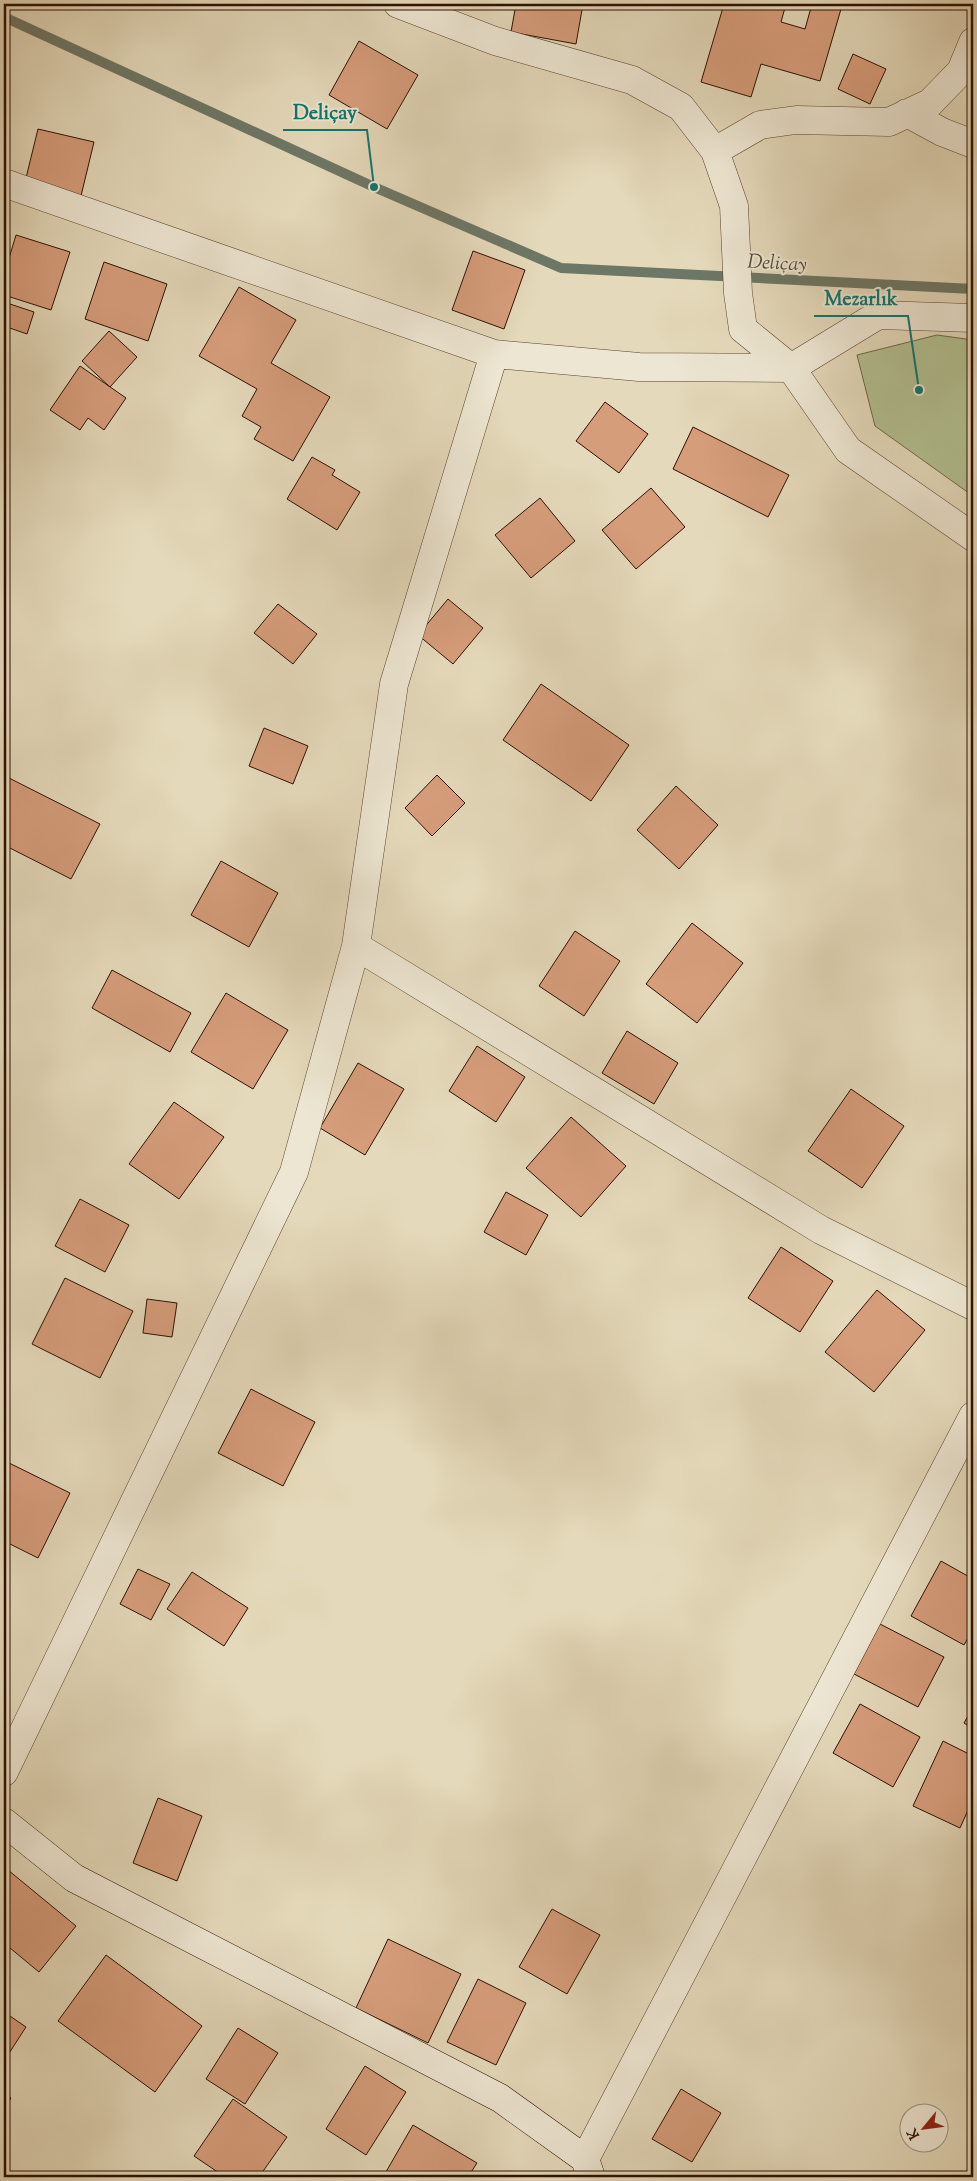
<svg xmlns="http://www.w3.org/2000/svg" width="977" height="2181" font-family="'Sorts Mill Goudy',serif">
<rect width="100%" height="100%" fill="#e4d9ba"/>
<filter id="stains"><feTurbulence type="fractalNoise" baseFrequency=".004" numOctaves="4"/><feColorMatrix values="0 0 0 0 .2 0 0 0 0 .09 0 0 0 0 .02 0 0 0 .5 -.17"/></filter>
<radialGradient id="worn" r=".72"><stop offset=".6" stop-color="#630" stop-opacity="0"/><stop offset="1" stop-color="#630" stop-opacity=".3"/></radialGradient>
<path fill="#b2bf91" stroke="#706848" d="M937,335l36,5v156l-98,-70 -18,-71z"/>
<g fill="none" stroke-linecap="round" stroke-linejoin="round">
<path stroke="#6d7765" stroke-width="10" d="M4,17l370,170 187,81 412,21"/>
</g>
<path fill="#d69d7b" stroke="#2e1000" d="M516,4h67l-7,40 -65,-12z
M724,4h62l-5,18 24,7 7,-25h11l18,5 -21,72 -59,-17 -10,33 -50,-15z
M359,41l59,34 -31,54 -58,-34z
M853,54l33,15 -16,35 -32,-15z
M973,80v16l-4,-2z
M38,129l56,13 -14,58 -56,-14z
M16,235l54,17 -19,58 -47,-15v-20z
M473,251l52,19 -21,59 -52,-19z
M104,262l63,22 -19,57 -63,-22z
M239,287l57,33 -25,43 59,34 -37,64 -39,-22 7,-12 -19,-11 15,-27 -58,-33z
M7,303l27,9 -7,22 -23,-8v-13z
M109,331l28,26 -27,30 -28,-26z
M80,366l46,32 -22,32 -16,-12 -8,12 -30,-20z
M605,402l43,32 -29,39 -43,-32z
M693,427l96,48 -21,42 -95,-48z
M312,457l23,13 -3,5 28,17 -23,38 -50,-31z
M651,488l34,39 -49,42 -34,-39z
M540,498l35,43 -44,37 -36,-43z
M448,599l35,29 -30,36 -35,-29z
M278,604l39,30 -24,30 -39,-31z
M541,684l88,61 -38,56 -88,-61z
M264,728l44,18 -15,38 -44,-18z
M437,775l28,28 -33,33 -27,-28z
M9,778l91,46 -29,55 -67,-34v-57z
M676,786l42,39 -39,44 -42,-39z
M221,861l57,32 -29,54 -58,-32z
M692,923l51,40 -46,60 -51,-39z
M575,931l45,30 -36,55 -45,-30z
M112,970l79,43 -21,39 -78,-44z
M226,993l62,37 -35,59 -62,-37z
M627,1031l51,32 -24,41 -52,-31z
M477,1046l48,31 -29,45 -47,-31z
M358,1063l46,26 -39,66 -45,-27z
M851,1089l53,37 -42,62 -54,-37z
M174,1102l50,35 -45,62 -50,-35z
M571,1117l55,49 -45,51 -55,-49z
M506,1192l42,23 -22,40 -42,-23z
M80,1199l49,26 -24,47 -50,-26z
M781,1247l52,34 -33,51 -52,-34z
M65,1278l68,33 -33,67 -68,-34z
M877,1290l48,40 -51,62 -49,-40z
M147,1299l30,4 -5,34 -29,-4z
M251,1389l64,33 -32,64 -65,-33z
M7,1462l63,31 -32,65 -34,-17v-72z
M941,1561l32,18v50l-9,16 -53,-29z
M138,1569l32,15 -19,36 -31,-16z
M192,1572l56,36 -24,38 -57,-37z
M880,1624l64,33 -26,50 -64,-33z
M860,1704l60,33 -27,50 -60,-34z
M973,1707v22l-9,-6z
M943,1741l30,15v43l-13,29 -47,-22z
M158,1798l44,18 -25,65 -44,-18z
M8,1870l68,56 -37,46 -35,-29v-68z
M552,1909l48,26 -33,59 -48,-27z
M388,1939l73,35 -33,69 -72,-35z
M106,1955l96,71 -47,66 -97,-71z
M478,1979l48,24 -30,62 -49,-23z
M4,2012l22,15 -22,34z
M238,2028l40,25 -33,51 -39,-25z
M365,2066l41,26 -40,63 -40,-26z
M681,2089l40,24 -29,49 -40,-23z
M4,2093l7,5 -7,11z
M233,2099l54,38 -28,40h-34l-31,-21z
M413,2125l64,38 -9,14h-85z"/>
<g fill="none" stroke-linecap="round" stroke-linejoin="round">
<g stroke="#5c422e" stroke-width="29">
<path id="street" d="M398,4l97,37 137,39 49,27 34,44 19,55 4,87 5,36 48,39 57,82 125,87
M907,113l35,19 31,12
M715,151l45,-26 36,-5 93,2 41,-19 31,-32 12,-29
M4,183l490,171 145,13 152,1 87,-53 95,3
M356,946l465,284 152,76
M4,1772l290,-600 62,-226 38,-262 100,-330
M585,2159l388,-743"/>
</g>
<g stroke="#2e1000" stroke-width="29">
<path id="secondary" d="M4,1822l70,56 426,220 85,61 6,18"/>
</g>
<use href="#street" stroke="#ede6d2" stroke-width="28"/>
<use href="#secondary" stroke="#ede6d2" stroke-width="28"/>
</g>
<g text-anchor="middle" stroke-width="4" stroke-linejoin="round" paint-order="stroke">
<g font-size="20" font-style="italic" fill="#534c3b" stroke="#ede6d2">
<text transform="translate(777 262) rotate(3)" y="7">Deliçay</text>
</g>
</g>
<path fill="none" stroke="#0f766e" stroke-width="2" d="M374 187L367 130H283M919 390L908 316H814"/>
<g fill="#0f766e" stroke="#ede6d2" stroke-width="2">
<circle cx="374" cy="187" r="5"/>
<circle cx="919" cy="390" r="5"/>
</g>
<g font-size="20" text-anchor="middle" font-weight="bold" fill="#0f766e" stroke="#ede6d2" stroke-width="4" stroke-linejoin="round" paint-order="stroke">
<text x="325" y="119">Deliçay</text>
<text x="861" y="305">Mezarlık</text>
</g>
<rect width="977" height="2181" fill="none" stroke="#e4d9ba" stroke-width="20"/>
<rect x="5" y="5" width="967" height="2171" fill="none" stroke="#2e1000" stroke-width="2.5"/>
<rect x="10" y="10" width="957" height="2161" fill="none" stroke="#2e1000"/>
<g transform="translate(924 2128) rotate(241)"><circle r="24" fill="#ede6d2" stroke="#a1907e"/>
<path d="M0-4L9 19L0 12L-9 19Z" fill="#8f2418"/>
<text y="-8" font-size="14" font-weight="bold" text-anchor="middle" fill="#2e1000">K</text>
</g>
<rect width="100%" height="100%" filter="url(#stains)"/>
<rect width="100%" height="100%" fill="url(#worn)"/>
</svg>
